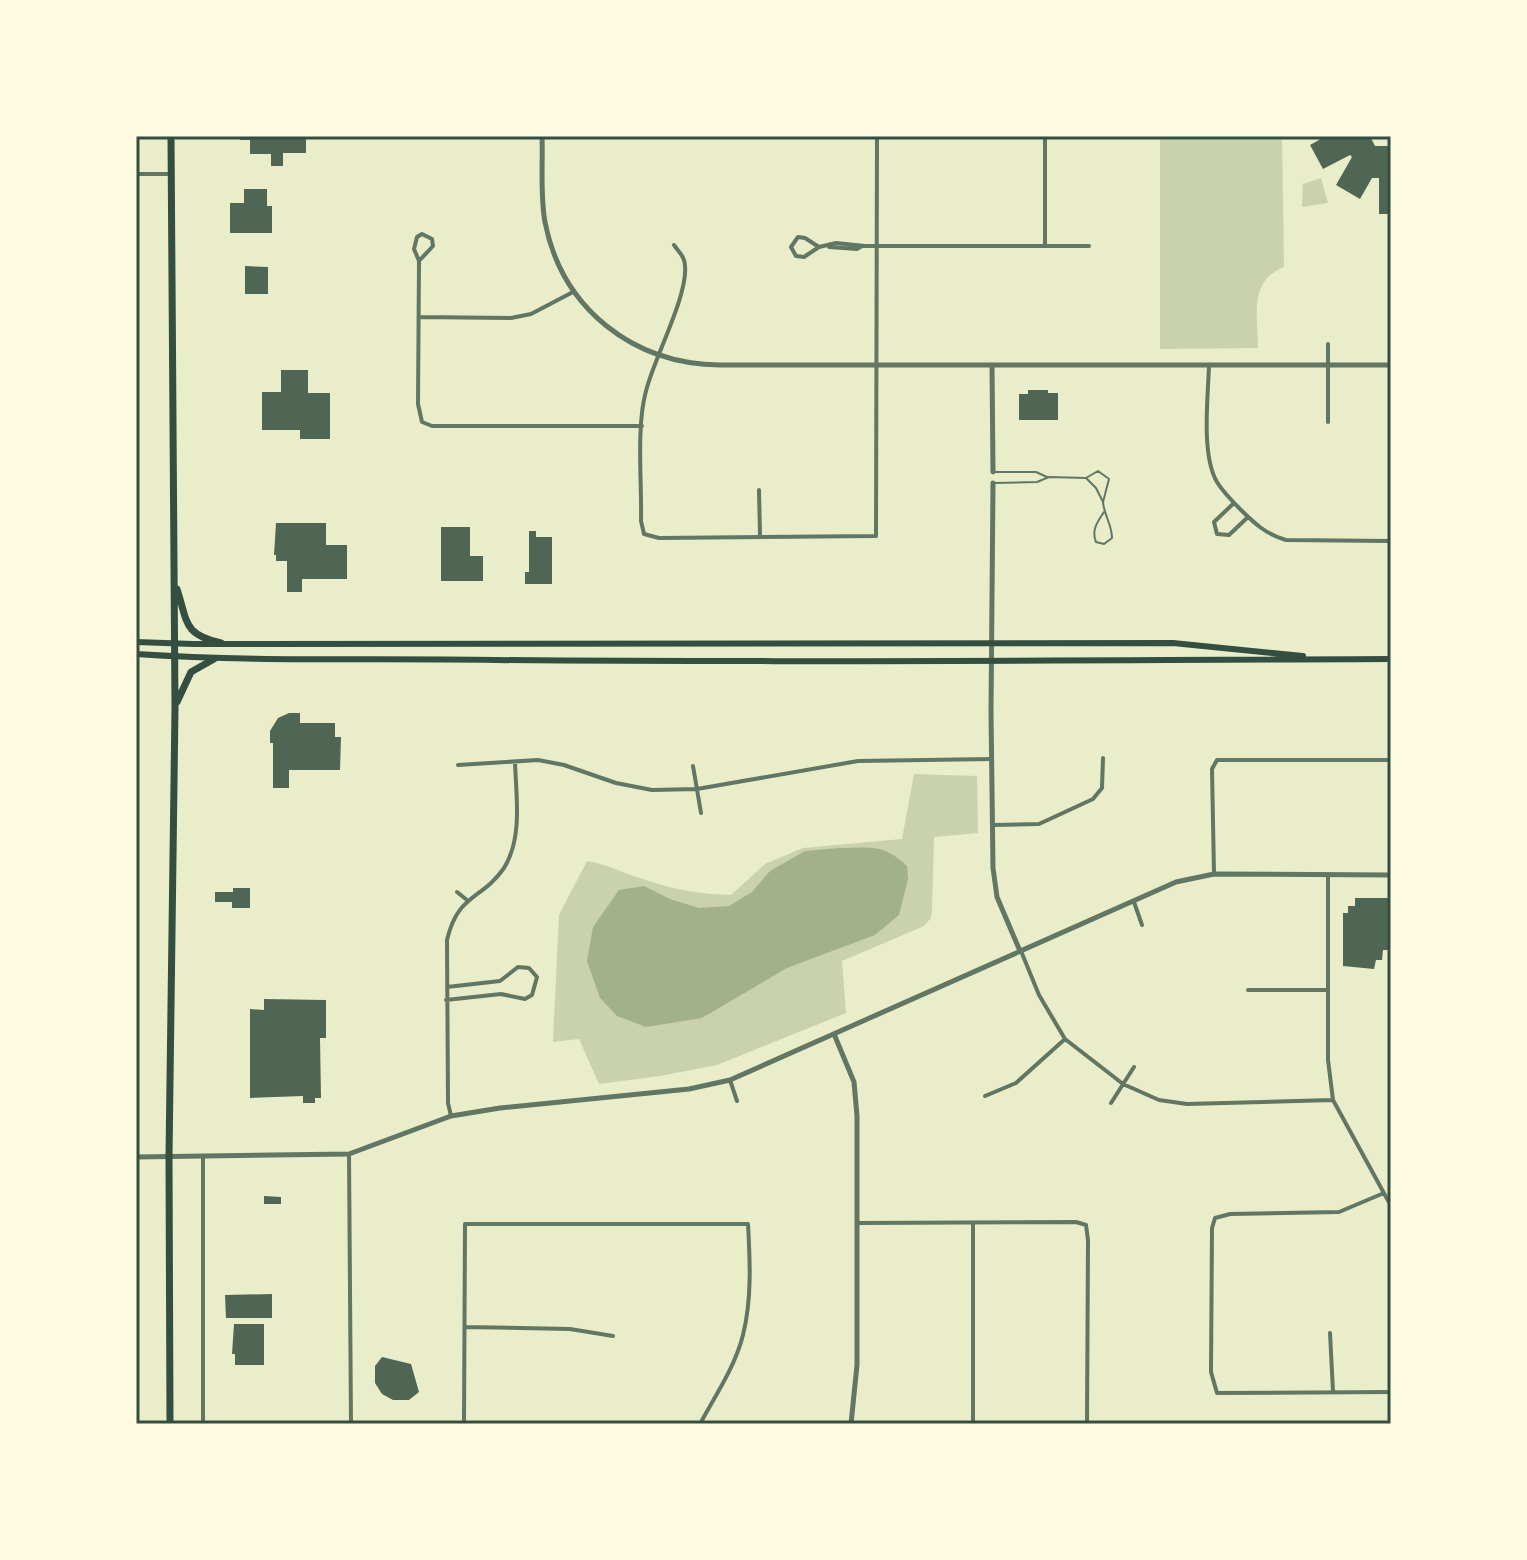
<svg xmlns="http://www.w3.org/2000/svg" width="1527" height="1560" font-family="Quicksand,sans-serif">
<rect width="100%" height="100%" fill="#e9edc9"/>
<path fill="#cad2ad" d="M1160,136h122l2,131c-36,14 -26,49 -26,81l-98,1z
M1321,178l7,25 -26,4 1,-23z
M914,774l63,2 1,57 -44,4 -2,73 -1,8 -7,8 -82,35 4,52 -129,52 -57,11 -61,8 -20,-45 -26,3 6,-127 28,-54c21,3 38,13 59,19 29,10 55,14 85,15l34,-31 38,-16 99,-9z"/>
<path fill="#a3b18a" d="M839,848c32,0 43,-5 68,18l1,13 -9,36 -24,20 -88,33 -85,50 -56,9 -29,-11 -17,-18 -13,-37 6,-34 26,-37 25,-4 26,13 29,9 30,-2 23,-14 18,-21 35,-20z"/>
<path fill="#4f6655" d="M240,136h66v17h-23v13h-12v-12h-21v-14h-10z
M1326,136h44l5,10h16v68h-12v-36h-7l-12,21 -24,-14 16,-28 -2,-2 -27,14 -13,-24z
M244,189h23v17h5v27h-42v-30h14z
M245,266l23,1v27h-23z
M281,370h27v23h22v46h-30v-9h-38v-38h19z
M1028,390h20v3h10v27h-39v-26h9z
M276,523h50v22h21v34h-45v13h-15v-31h-11v-6h-2z
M441,527h29v29h13v25h-42z
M529,531h7v6h16v47h-27v-12h4z
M289,713h11v10h35v14h6l-1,33h-51v18h-16v-45h-3v-12l8,-13z
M233,888h17v20h-18v-6h-17v-10h18z
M1355,898h33l3,52h-8l-1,10h-6l-2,9 -31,-3v-53h5v-7h7z
M264,999l62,1v38h-6l1,60h-6v5h-12v-7l-53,2v-89l14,1z
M264,1196l17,1v7h-17z
M272,1294v24h-46l-1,-23z
M234,1324h30v41h-29v-11h-3z
M382,1357l29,7 8,28 -10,8h-16l-11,-6 -7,-11v-17z"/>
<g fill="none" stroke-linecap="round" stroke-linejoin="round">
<path stroke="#617663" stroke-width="2" d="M995,472h41l11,5
M994,483l43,-1 12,-5 37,1 12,-7 11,8 -6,23 -7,-14 -10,-10
M1103,502c1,13 9,23 9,36l-8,6 -8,-2c-5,-12 2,-21 8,-30"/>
<path stroke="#617663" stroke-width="4" d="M136,174h34
M798,237l7,1 14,9 -15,10 -8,-1 -5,-9z
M674,245c5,7 11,12 11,21 3,30 -31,92 -39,125 -10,36 -4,92 -5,130l3,13 15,4 217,-2 1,-400
M1045,245v-109
M819,247l17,-4 29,3h224
M829,247l28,2 5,-3
M419,261l14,-15 -1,-7 -10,-5 -5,3 -3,12 5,12 -1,143 4,18 10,4h210
M419,317l92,1 20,-4 42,-22
M1209,366c-1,31 -8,89 8,116 6,10 15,19 24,28 13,13 26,25 45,30l105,1
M1328,422v-78
M759,490l1,46
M1234,503l-20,19 3,12 12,1 19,-18
M458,765l80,-5 26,5 52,18 36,7 45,-1 161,-28 134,-2
M693,766l8,47
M993,825l46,-1 54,-25 9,-11 1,-30
M1214,874l-2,-105 5,-9h174
M1328,875v185l5,40 58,106
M457,892l10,8
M1134,902l8,23
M1021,951l18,44 26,44 58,45 36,16 28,4 146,-4
M1248,990h79
M446,1000l55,-6 24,5 7,-4 5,-18 -8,-9 -11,-1 -18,14 -53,6
M730,1080l7,21
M985,1096l31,-13 49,-44
M1111,1103l23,-36
M451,1116l-3,-13 -1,-163c11,-47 35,-40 57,-72 19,-30 12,-73 11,-106
M349,1154l2,270
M203,1156v268
M1384,1193l-45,19 -109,2 -15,4 -3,10 -1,144 6,21 174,-1
M858,1223l218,-1 10,3 2,15 -1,184
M973,1224v200
M465,1327l105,2 43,7
M1330,1333l3,58
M464,1424l1,-200h283c2,36 4,75 -5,111 -8,32 -28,61 -43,89"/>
<path stroke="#617663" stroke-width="5" d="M542,136c1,28 -2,59 3,86 17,87 88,142 175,143h671
M992,365l1,107
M993,483l-2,229 2,156 4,29 23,54
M834,1034l20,48 3,34v249l-6,59
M136,1157l213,-3 102,-38 49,-8 189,-19 41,-9 446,-198 38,-8 177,1"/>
<path stroke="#344e41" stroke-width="6" d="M136,642l57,2 980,-1 130,13
M136,654c120,8 239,4 359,6 299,3 598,0 896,-1"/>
<path stroke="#344e41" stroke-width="7" d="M177,589c11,34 6,45 44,54
M177,702l14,-30 23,-13
M170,1424l-1,-268 6,-448 -4,-572"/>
</g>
<rect width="1527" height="1560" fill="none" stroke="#fefae0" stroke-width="276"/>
<rect x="138" y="138" width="1251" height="1284" fill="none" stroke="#344e41" stroke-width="3"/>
</svg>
